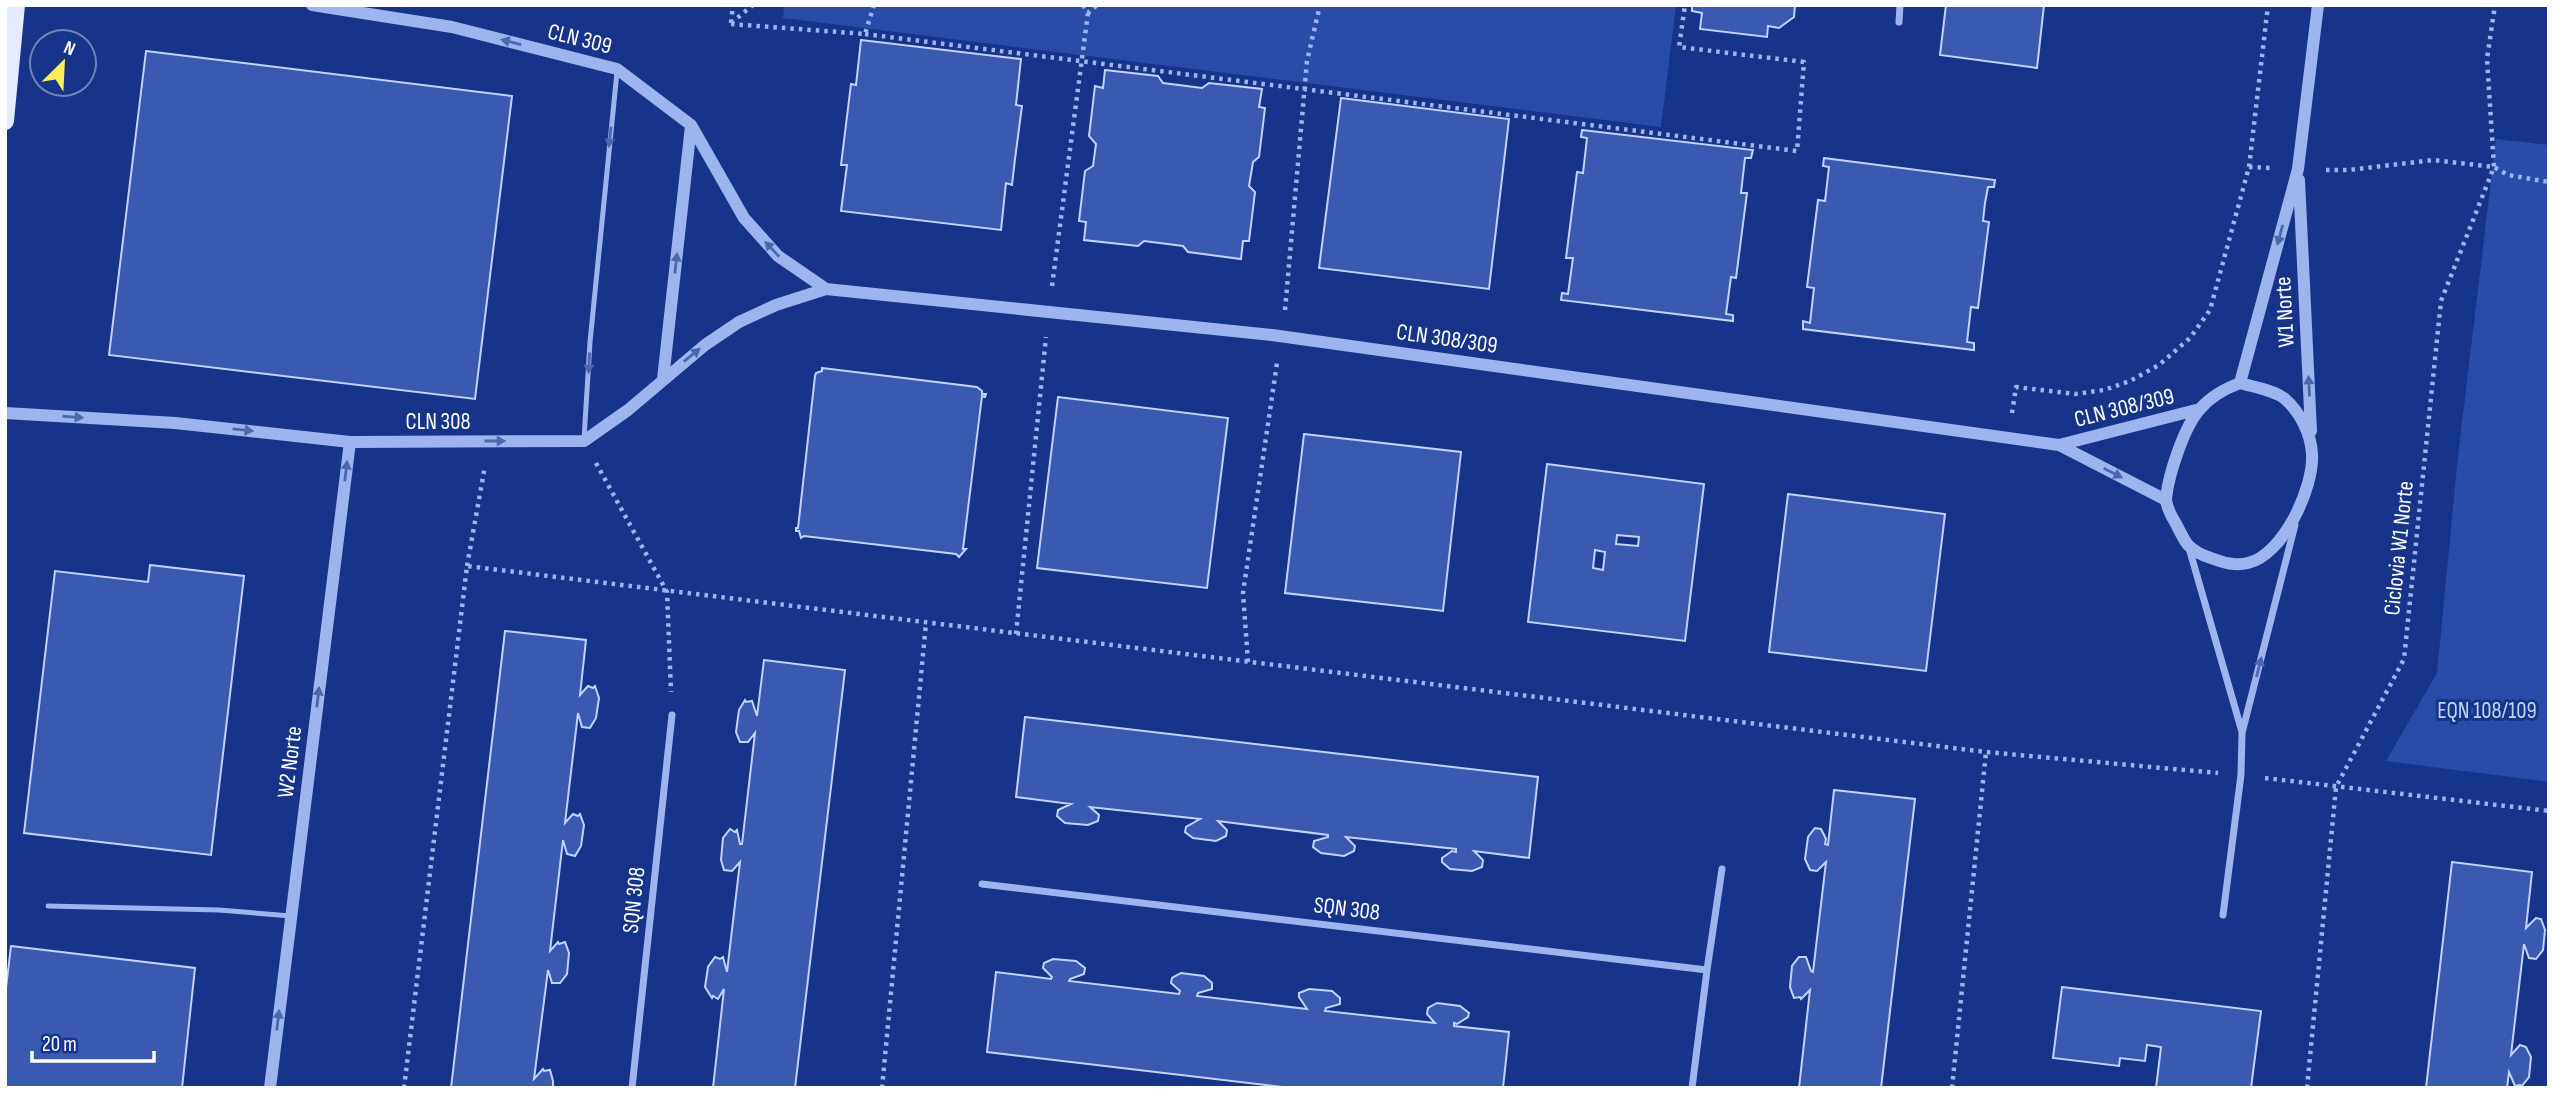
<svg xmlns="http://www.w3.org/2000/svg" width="2554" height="1093" font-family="'Sofia Sans Condensed',sans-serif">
<rect width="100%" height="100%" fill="#163489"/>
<path fill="#284ca8" d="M784,5h892l-15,122 -878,-109z
M2496,139l53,6v637l-163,-21 51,-88 21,-217z"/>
<path fill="#3a5ab1" stroke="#c3d2fb" stroke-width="2" fill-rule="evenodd" d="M1692,5h103l-1,12 -15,11 -11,-2 -1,11 -67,-8 2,-16 -10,-2z
M1946,5h98l-7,63 -97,-13z
M861,40l160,19 -5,46 6,1 -7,53 -3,26 -6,-2 -5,47 -160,-19 6,-46h-6l10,-81 5,1z
M146,51l366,45 -37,303 -366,-44z
M1105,70l53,6 5,7 39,5 7,-5 53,6 -3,18 6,1 -6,49 -6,5 -4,24 6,6 -6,49h-6l-2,18 -53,-7 -5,-6 -39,-5 -6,5 -54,-6 2,-18 -7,-1 6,-50 8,-5 3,-22 -7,-8 6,-50 8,2z
M1341,98l168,21 -20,170 -170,-21z
M1582,130l171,20 -2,8h-6l-4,35h6l-11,85 -5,-1 -5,37 7,1v6l-172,-21 1,-7 6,1 5,-36h-7l11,-86 6,1 4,-35 -6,-1z
M1824,158l171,22 -1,7h-6l-3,16 -2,18 6,1 -11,86 -7,-1 -4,35 7,1v7l-171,-21v-8l7,2 4,-35 -7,-1 11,-87 7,1 4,-34 -6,-1z
M822,368l155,19 5,4v3h4l-1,3 -3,-1 -19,153h3l-7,8 -3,-3 -152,-18 -3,2 -2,-7h-3v-3h2l17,-152 1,-3 6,-2z
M1058,397l170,21 -21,170 -170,-20z
M1304,434l157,18 -18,159 -158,-18z
M1547,464l157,20 -19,157 -157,-19zM1617,535l22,2 -1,9 -22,-2zM1595,550l10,2 -2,18 -10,-2z
M1788,494l157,20 -19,157 -157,-19z
M150,565l94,11 -33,279 -187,-22 31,-262 93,11z
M505,631l81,9 -6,55 8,-9 5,2 2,-2 4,12 -3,20 -6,10 -8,-1 -4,-14 -13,110 8,-9 5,2 2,-2 4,11 -3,21 -6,10 -8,-2 -4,-14 -13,111 8,-9 1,2 6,-2 4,11 -2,21 -7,9h-8l-4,-13 -14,109 9,-10 1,2 6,-1 3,11v7h-102z
M764,660l81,10 -50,418h-82l11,-99 -6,10 -5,-3 -1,2 -7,-11 3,-20 7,-10 5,2 3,-2 4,15 13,-110 -8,9 -8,-1 -3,-10 2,-22 7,-9 5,3 2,-2 3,14h2l13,-111 -7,9h-8l-4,-10 3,-22 6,-10 1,2 6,-1 5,15z
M1025,717l513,60 -9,81 -55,-7 9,9 -1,7 -10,4 -22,-2 -8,-7v-4l10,-7 4,1v-3l-110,-12 9,9 -1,5 -10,5 -23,-3 -8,-6 1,-6 14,-4v-2l-110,-14 9,9 -1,6 -10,5 -23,-3 -8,-6 1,-5 14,-8 -110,-12 9,8 -1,6 -10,4 -23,-2 -8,-7 1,-6 13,-6 -55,-7z
M1834,790l81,9 -34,289h-82l11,-98 -9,9 -1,-2 -6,1 -4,-11 2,-21 7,-9h7l5,14 2,1 13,-110 -9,9 -7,-1 -5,-11 3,-22 7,-9 6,1 5,10 -1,5 3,1z
M2452,862l80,10 -6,56 10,-10 5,1 4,11 -2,20 -7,9 -7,-1 -5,-14 -13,111 9,-10 6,2 5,10 -2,20 -8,10 -1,-2 -5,1 -6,-14 -2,16h-81z
M11,946l184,22 -13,120h-177v-92z
M1053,959l23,2 9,7 -1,6 -14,5 -1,2 110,13 1,-3 -9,-8 1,-5 9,-5 23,3 8,7v6l-14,4 -1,3 110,13 -8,-12v-4l10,-4 23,2 8,7v6l-14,4 -1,3 110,12 -8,-9 1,-6 9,-5 23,3 9,7 -1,4 -11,7 -3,-1v3l55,6 -6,56h-212l-304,-36 9,-80 55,7 1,-2 -9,-9 1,-5z
M2062,987l199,24 -10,77h-95l5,-41 -14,-2 -2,16 -25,-3 -1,8 -66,-8z"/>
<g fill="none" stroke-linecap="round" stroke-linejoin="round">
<path stroke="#9db4ef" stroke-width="4.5" stroke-dasharray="3.5 5" stroke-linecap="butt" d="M1083,5l5,8 9,-8
M731,23l22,-18
M731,23l2,-18
M731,24l134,10 9,-29
M865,34l932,117 7,-89 -125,-15 6,-42
M2249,167l23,1
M2326,170h23l84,-10 61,7 14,8 41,7
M1052,286l36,-273
M1285,310l22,-249 13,-56
M2012,413l4,-26 59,7 29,-4 26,-9 29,-16 31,-27 20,-28 39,-143 19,-162
M596,463l71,129 4,100
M467,566l18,-100
M1016,634l30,-297
M1248,662l-5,-69 34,-230
M2265,778l284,33
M404,1088l63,-522 1519,186 232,21
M882,1088l44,-465
M1952,1088l34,-336
M2307,1088l29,-301 68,-128 37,-358 53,-134 -7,-108 8,-54"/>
<path stroke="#9db4ef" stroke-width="5" d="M584,439l6,-97 27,-270
M48,906l171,4 72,6"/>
<path stroke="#9db4ef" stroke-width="7" d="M1899,22l1,-17
M2189,548l53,184
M982,884l725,86
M2223,915l18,-140 1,-42 53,-208
M632,1088l40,-373
M1692,1088l15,-118 15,-101"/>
<path stroke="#9db4ef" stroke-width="12" d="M312,5l140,22 165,42 74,56 53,93 34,38 48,33
M2299,180l12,251
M663,379l28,-253
M2240,383c13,4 34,7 45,16 15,13 26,35 27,55 2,34 -29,101 -64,109 -13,3 -24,0 -37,-5 -7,-2 -17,-7 -23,-13 -5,-6 -9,-16 -13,-23 -4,-6 -9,-17 -9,-24 3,-25 18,-71 34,-89 11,-13 24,-20 40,-26z
M2240,383l58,-214 20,-164
M5,413l170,10 175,19 234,-1 44,-31 77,-65 34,-23 37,-17 50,-16 446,46 787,110 107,55
M2059,445l141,-36
M270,1088l80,-646"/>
<path stroke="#e4eaff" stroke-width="18" d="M5,121l11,-116"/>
</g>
<defs><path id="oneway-solid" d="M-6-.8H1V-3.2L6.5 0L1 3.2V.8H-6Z" transform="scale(1.75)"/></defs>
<g fill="#4c67b2">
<use href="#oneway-solid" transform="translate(511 42) rotate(-166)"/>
<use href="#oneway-solid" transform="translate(610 137) rotate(96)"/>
<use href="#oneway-solid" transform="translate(2280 235) rotate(105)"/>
<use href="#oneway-solid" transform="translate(772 249) rotate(-133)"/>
<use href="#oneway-solid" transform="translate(676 263) rotate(-84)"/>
<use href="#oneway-solid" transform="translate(692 355) rotate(-39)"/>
<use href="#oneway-solid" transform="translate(589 363) rotate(93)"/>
<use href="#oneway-solid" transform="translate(2309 386) rotate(-93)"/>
<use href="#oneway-solid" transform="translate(73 417) rotate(4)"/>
<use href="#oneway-solid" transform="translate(243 430) rotate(6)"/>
<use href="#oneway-solid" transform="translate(495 441)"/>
<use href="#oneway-solid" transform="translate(346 471) rotate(-83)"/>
<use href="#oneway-solid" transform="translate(2113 473) rotate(27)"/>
<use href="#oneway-solid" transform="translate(2259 667) rotate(-76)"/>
<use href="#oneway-solid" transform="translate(318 697) rotate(-83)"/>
<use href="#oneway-solid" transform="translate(278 1020) rotate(-83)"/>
</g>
<g text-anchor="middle" stroke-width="6" stroke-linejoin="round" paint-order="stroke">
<g font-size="23" fill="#fff" stroke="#163489">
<text transform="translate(580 38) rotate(14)" y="8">CLN 309</text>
<text transform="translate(2284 312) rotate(-93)" y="8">W1 Norte</text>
<text transform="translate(1447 338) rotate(8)" y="8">CLN 308/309</text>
<text transform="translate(2124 407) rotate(-14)" y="8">CLN 308/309</text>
<text x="438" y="429">CLN 308</text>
<text transform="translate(2398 548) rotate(-84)" y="8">Ciclovia W1 Norte</text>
<text transform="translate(289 762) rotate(-83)" y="8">W2 Norte</text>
<text transform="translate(633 900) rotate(-84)" y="8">SQN 308</text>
<text transform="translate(1347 908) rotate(7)" y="8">SQN 308</text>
</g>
<g font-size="23" fill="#c3d2fb" stroke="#163489">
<text x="2487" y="718">EQN 108/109</text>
</g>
</g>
<rect width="2554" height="1093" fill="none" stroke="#ffffff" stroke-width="14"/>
<g transform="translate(63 63) rotate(24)"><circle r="33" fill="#163489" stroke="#7385b8" stroke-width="2"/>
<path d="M0-5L12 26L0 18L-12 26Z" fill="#ffec5a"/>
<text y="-10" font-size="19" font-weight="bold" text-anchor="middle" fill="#ffffff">N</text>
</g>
<path d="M32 1051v10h122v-10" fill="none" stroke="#ffffff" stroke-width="3.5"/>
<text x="42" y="1051" font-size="21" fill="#ffffff" stroke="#163489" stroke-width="5" paint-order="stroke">20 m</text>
</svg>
